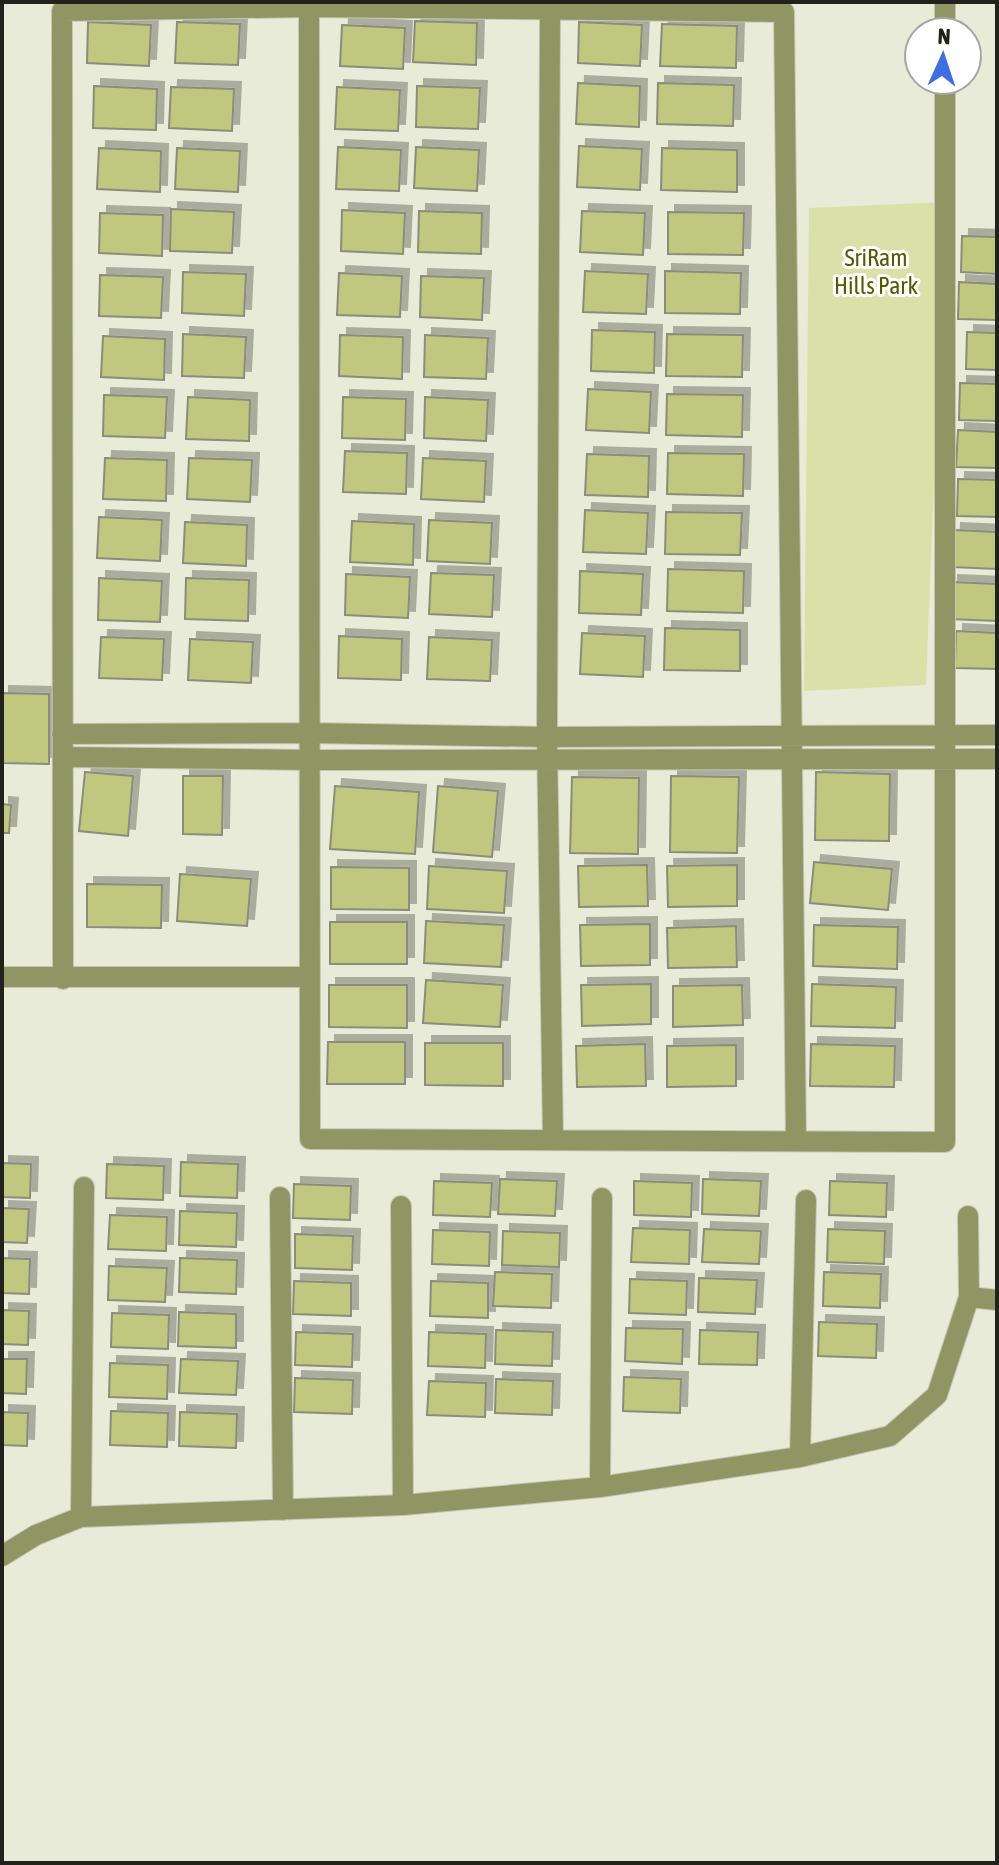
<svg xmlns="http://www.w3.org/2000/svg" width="999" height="1865" font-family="'Asap Condensed',sans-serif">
<defs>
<filter id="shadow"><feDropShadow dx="7" dy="-7" stdDeviation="0" flood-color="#0004"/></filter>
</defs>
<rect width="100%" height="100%" fill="#e8ebd8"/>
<path fill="#dae1a8" d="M945,202l-19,483 -122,6 5,-483z"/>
<path fill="#bfc87e" stroke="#8a8d7b" stroke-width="2" filter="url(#shadow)" d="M415,21l62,2 -1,42 -63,-3z
M88,22l63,3 -2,41 -62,-3z
M177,22l63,2 -2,41 -63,-2z
M579,22l63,3 -2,41 -62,-3z
M662,24l75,2 -1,42 -76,-2z
M342,25l63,3 -2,41 -63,-3z
M578,83l62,3 -1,41 -63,-3z
M658,83l76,2 -1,41 -76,-2z
M94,86l63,3 -1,41 -63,-2z
M417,86l63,2 -2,41 -62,-2z
M171,87l63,2 -2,42 -63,-3z
M337,87l63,3 -2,41 -63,-2z
M579,146l63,3 -2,41 -63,-3z
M338,147l63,3 -2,41 -63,-2z
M416,147l63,3 -2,41 -63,-3z
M99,148l62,3 -1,41 -63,-3z
M177,148l63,3 -2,41 -63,-3z
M662,148l75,2v42l-76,-2z
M171,209l63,3 -2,41 -62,-2z
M342,210l63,3 -2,41 -62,-3z
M419,211l63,2 -1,41 -63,-2z
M582,211l63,2 -2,42 -63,-3z
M668,212l76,1 -1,42 -75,-1z
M100,213l63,2 -1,41 -63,-3z
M962,236l35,1v37l-36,-2z
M585,271l63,3 -2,40 -63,-2z
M665,271l76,2 -1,41 -75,-1z
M183,272l63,2 -2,42 -62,-3z
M339,273l63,3 -2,41 -63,-2z
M100,275l63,2 -2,41 -62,-2z
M421,276l63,2 -2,42 -62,-3z
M959,282l38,2v36l-39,-1z
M592,330l63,2 -1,41 -63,-2z
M967,332l30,1v37l-31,-1z
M183,334l63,3 -2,41 -62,-2z
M667,334l76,1 -1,42 -76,-1z
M340,335l63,2 -1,42 -63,-3z
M425,335l63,3 -2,41 -62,-2z
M103,336l62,3 -1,41 -63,-3z
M960,383l37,1v37l-38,-1z
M588,389l63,3 -2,41 -63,-3z
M667,394l76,1 -1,42 -76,-2z
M104,395l63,2 -2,41 -62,-2z
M188,397l62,3 -1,41 -63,-2z
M343,397l63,2 -1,41 -63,-2z
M425,397l63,3 -2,41 -62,-3z
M958,430l39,2v36l-41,-1z
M345,451l62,2 -1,41 -63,-2z
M668,453l76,1 -1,42 -76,-2z
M587,454l62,2 -1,41 -63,-2z
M105,458l62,2 -1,41 -63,-2z
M189,458l63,2 -2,42 -63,-3z
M423,458l63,3 -2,41 -63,-3z
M958,479l39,1v37l-40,-1z
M585,510l63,3 -2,41 -63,-2z
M666,512l76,1 -2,42 -75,-1z
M99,517l63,3 -2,41 -63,-3z
M429,520l63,3 -2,41 -63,-3z
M352,521l62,3 -1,41 -63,-3z
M185,522l62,3 -1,41 -63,-3z
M954,530l43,2v37l-45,-2z
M668,569l76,2 -1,42 -76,-2z
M580,571l63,3 -2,41 -62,-2z
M431,573l63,2 -2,42 -63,-3z
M346,574l64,3 -2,41 -63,-3z
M99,578l63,3 -2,41 -62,-2z
M186,578l63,2 -1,41 -63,-2z
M951,582l46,2v37l-47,-2z
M665,628l75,2v41l-76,-1z
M956,631l41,2v36l-42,-1z
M582,633l63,3 -2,41 -63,-3z
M339,636l63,3 -1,41 -63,-2z
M101,637l63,2 -2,41 -63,-2z
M429,637l63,3 -2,41 -63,-2z
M190,639l63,3 -2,41 -63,-3z
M2,693l47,1v70l-47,-1z
M85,772l48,4 -5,60 -49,-5z
M816,772l74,2 -1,67 -74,-1z
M183,776h40l-1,59 -39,-1z
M671,776l68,1 -2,76 -67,-1z
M572,777l67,1 -1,76 -68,-1z
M335,786l84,6 -4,62 -85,-5z
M438,786l60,5 -6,66 -59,-5z
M2,804l9,1 -2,28h-7z
M814,862l78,7 -4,41 -78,-7z
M647,865l1,41 -69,1 -1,-41z
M737,865v41l-69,1 -1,-41z
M429,866l78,5 -3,42 -77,-4z
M331,867l78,1v42l-78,-1z
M180,874l71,5 -4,47 -70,-5z
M87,884l75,1 -1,43 -74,-1z
M426,921l78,4 -3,42 -77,-4z
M330,922h77v42h-77z
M650,924v41l-69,1 -1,-41z
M814,925l84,2 -1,42 -84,-3z
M736,926l1,41 -69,1 -1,-40z
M426,980l77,5 -3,42 -77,-4z
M651,984v40l-69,2 -1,-41z
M812,984l84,3 -1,41 -84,-2z
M329,985h78v43l-78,-1z
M742,985l1,40 -70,2v-41z
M328,1042h77v42h-78z
M425,1043h78v43l-78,-1z
M645,1044l1,42 -69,1 -1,-41z
M811,1044l84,2 -1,41 -84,-1z
M736,1045v41l-69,1v-41z
M181,1162l57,2 -1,34 -57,-2z
M2,1163l29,1 -1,34 -28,-1z
M107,1164l57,2 -1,34 -57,-2z
M500,1179l57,2 -2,35 -57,-2z
M703,1179l58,2 -2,35 -57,-2z
M434,1181l58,2 -2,34 -57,-2z
M634,1181l58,2 -1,34 -57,-2z
M830,1181l57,2 -1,34 -57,-2z
M294,1184l57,2 -1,34 -57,-2z
M2,1208l27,1 -2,34 -25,-1z
M180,1211l57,2 -1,34 -57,-2z
M110,1215l57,2 -1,34 -58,-2z
M633,1228l57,2 -1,34 -58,-2z
M704,1229l57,2 -2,33 -57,-2z
M828,1229l57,2 -1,33 -57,-2z
M433,1230l57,2 -1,34 -57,-2z
M503,1231l57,2 -1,34 -57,-2z
M295,1234l58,2 -1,34 -57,-2z
M2,1258l28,1 -1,35 -27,-1z
M180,1258l57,2 -1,34 -57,-2z
M109,1266l58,2 -2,34 -57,-2z
M495,1272l57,2 -1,34 -58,-2z
M824,1272l57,2 -1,34 -57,-2z
M699,1278l58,2 -2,34 -57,-2z
M630,1279l57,2 -1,34 -57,-2z
M294,1281l57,2v33l-58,-2z
M431,1281l57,2v35l-58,-2z
M2,1310l27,1 -1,34 -26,-1z
M179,1312l57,2v34l-58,-2z
M112,1313l57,2 -1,34 -57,-2z
M819,1322l58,2 -1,34 -58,-2z
M626,1328l57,1 -1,35 -57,-3z
M496,1330l57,2 -1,34 -57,-2z
M700,1330l58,2 -1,33 -58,-1z
M296,1332l57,2 -1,33 -57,-2z
M429,1332l57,2 -1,34 -57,-2z
M2,1359h25l-1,35 -24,-1z
M181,1359l57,2 -2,34 -57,-2z
M110,1363l58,2 -1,34 -58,-2z
M624,1377l57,2 -1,34 -57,-2z
M295,1378l58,2 -1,34 -58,-2z
M496,1379l57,2 -1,34 -57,-2z
M429,1381l57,2 -1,34 -58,-2z
M111,1411l57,2 -1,34 -57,-2z
M2,1412l26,1 -1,33 -25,-1z
M180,1412l57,2 -1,34 -57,-2z"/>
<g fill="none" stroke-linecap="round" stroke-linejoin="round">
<g stroke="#c4c7b6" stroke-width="22">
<path id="street" d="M309,7l1,1132 635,3v-1062
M550,10l-3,727 6,403
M945,32v-30
M62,734l247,-1 238,4 450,-2
M64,757l246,3 687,-1
M2,977h307
M63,979l-1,-968 247,-4 475,5 12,1129
M280,1197l3,313
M401,1206l2,299
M968,1216l1,81
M800,1457l6,-257
M600,1487l2,-289
M81,1517l3,-330
M2,1556l34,-21 45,-18 322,-12 197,-18 200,-30 90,-21 47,-41 32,-98 28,3"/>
</g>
<use href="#street" stroke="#8f9663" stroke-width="20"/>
</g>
<g text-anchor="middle" stroke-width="6" stroke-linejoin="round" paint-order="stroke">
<g font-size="24" fill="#545a00" stroke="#fff">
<text x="876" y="266">SriRam<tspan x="876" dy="28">Hills Park</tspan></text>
</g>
</g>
<rect width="999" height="1865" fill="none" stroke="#21221b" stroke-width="8"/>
<g transform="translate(943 56) rotate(3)"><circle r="38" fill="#ffffff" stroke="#a6a7a4" stroke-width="2"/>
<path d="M0-6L14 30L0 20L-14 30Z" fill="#3e6edf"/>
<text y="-12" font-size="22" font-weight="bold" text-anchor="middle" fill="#21221b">N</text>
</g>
</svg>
